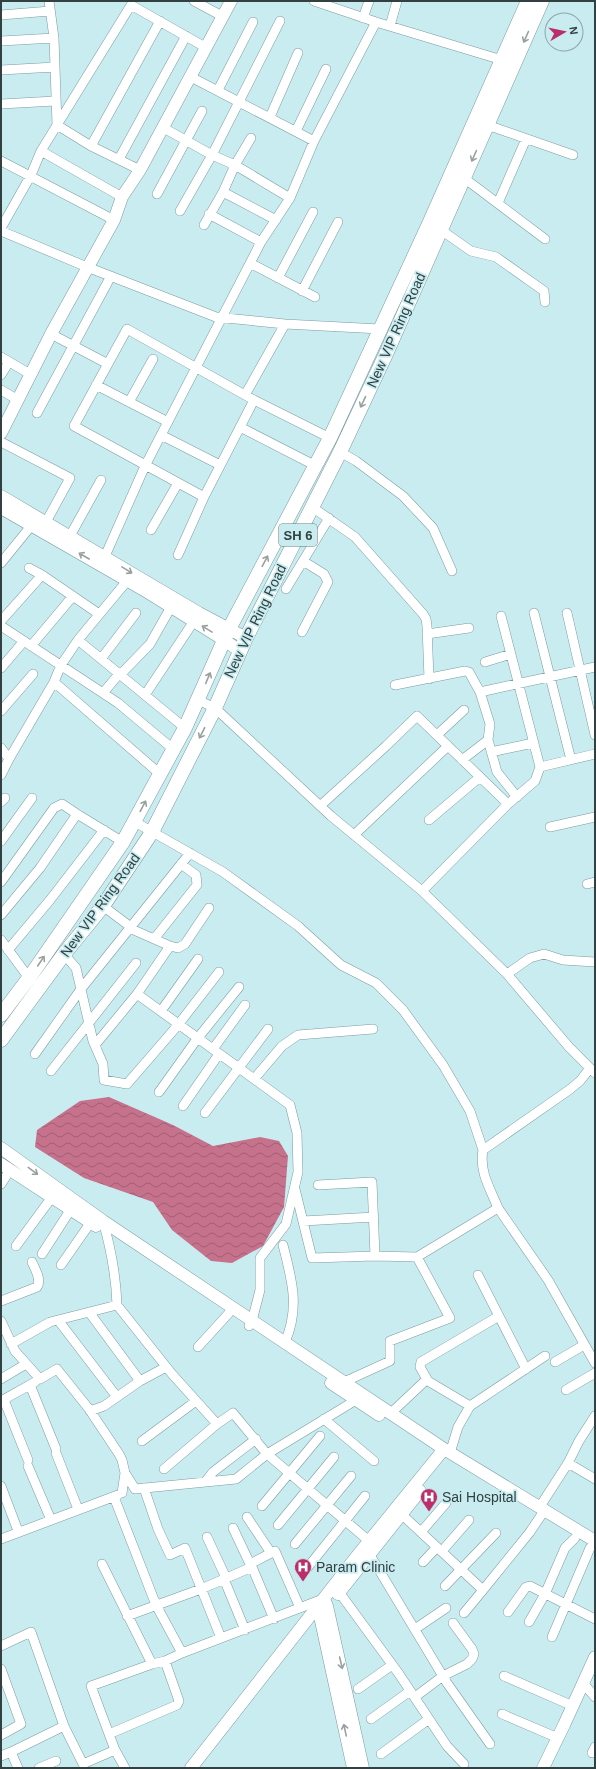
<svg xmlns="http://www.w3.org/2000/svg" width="596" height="1769" font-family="Helvetica,sans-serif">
<defs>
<pattern id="water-waves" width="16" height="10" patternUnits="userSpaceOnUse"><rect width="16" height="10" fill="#c6728c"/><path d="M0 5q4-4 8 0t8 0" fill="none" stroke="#a15f74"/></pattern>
</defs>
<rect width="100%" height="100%" fill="#c9ecf0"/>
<path fill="url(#water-waves)" d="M109,1097l64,28 40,21 47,-9 19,4 9,15 -4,51 -21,39 -31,17 -21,-2 -39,-31 -19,-28 -69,-24 -49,-31 2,-17 43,-29z"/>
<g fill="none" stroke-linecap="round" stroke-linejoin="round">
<g stroke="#7b9ca0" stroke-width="10">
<path id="street" d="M194,1l28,15
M314,1l62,21 126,38
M1,15l49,-4
M363,18l6,-17
M390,26l7,-25
M1,41l53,-3
M1,70l54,-3
M189,76l125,65
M218,90l35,-68
M1,104l54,-3
M270,117l28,-64
M487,125l86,30
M162,127l50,28 23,10 55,33
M296,131l30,-62
M91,146l69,-125
M41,151l81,46
M119,159l67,-123
M1,161l113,59
M140,170l-49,-24 -34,-21 74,-120 74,42
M464,178l81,61
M223,192l53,28
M157,194l45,-83
M498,203l28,-64
M180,211l32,-56 68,-134
M209,214l52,28
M204,225l19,-33 12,-27 16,-27
M1,228l30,-53 10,-24 16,-26 -3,-87 -5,-37
M441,230l30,21 25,6 48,34 1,11
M1,231l86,36 129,50 69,7 95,5
M250,263l65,34
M278,278l35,-66
M302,291l36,-69
M51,334l57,30
M1,357l29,17
M1,375l8,-13
M96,385l72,37
M1,390l17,10
M245,395l40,-71
M129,402l24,-43
M37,413l74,-137
M240,427l76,39
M161,435l59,30
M1,442l69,36 -24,44
M340,452l16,9 47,35 30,32 19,43
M204,497l-130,-71 53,-97 127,71 76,38
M312,507l43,30 68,77 3,5 1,7 2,53
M151,530l27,-47
M70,536l31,-56
M178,555l26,-58 50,-97
M1,563l30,-37
M102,563l43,-97 116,-224 29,-44 24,-57 62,-119
M29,568l13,7
M286,589l43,-71
M534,613l37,147
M567,613l28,122
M501,616l39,151
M1,621l41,-46 57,39
M1,626l117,77 55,46
M302,632l26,-50 -4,-8 -21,-13
M427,634l42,-6
M78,640l49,-59
M31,646l42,-50
M101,659l35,-46
M485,662l26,-8
M1,668l23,-27
M120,675l30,-31 21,-37
M54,682l7,-17 17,-25 107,88
M395,685l70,-14 4,1 11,20
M103,693l16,-19
M145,695l49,-74
M198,700l17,8 116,108 91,75 38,37 47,46 62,73 26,26
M1,711l32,-37
M437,735l27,-25
M1,748l8,11 45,-77 106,92
M491,752l42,-9
M462,760l26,-20
M1,775l8,-16
M517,797l-20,-25 -9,-32 2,-16 -10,-32 115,-25
M1,802l4,-4
M320,806l66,-60 31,-30 91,88 27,-23 5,-14 55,-13
M429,820l51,-43
M135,822l88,50 75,54 43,39 35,18 27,27 40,55 27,46 13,39 86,-60 11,-9 10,-13
M550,827l45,-10
M354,835l94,-89
M1,841l31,-43
M1,882l53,-74 8,-4 15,10
M587,884l8,-2
M422,891l86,-87
M103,906l33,25 34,15 -33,48
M1,915l39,-47 37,-54 46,28
M154,939l43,-54 -1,-10 -15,-11
M1,940l28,38
M170,946l8,2 7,-4 24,-36
M8,950l42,-50 54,-70
M64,954l12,14 17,73 10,23 1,16 23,4 51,-59 41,-53
M507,974l23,-16 14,-4 19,6 32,2
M161,1011l37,-52
M95,1045l42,-51 153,111 7,28 1,39 -12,52 -26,34v32l-8,31 -3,5
M213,1049l32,-44
M35,1054l46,-65 109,-136
M51,1071l85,-108
M254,1079l28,-33 16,-11 75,-6
M159,1092l38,-53 42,-52
M183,1106l36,-52
M205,1113l63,-84
M483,1150c-4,22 7,38 15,58
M1,1184l9,-14
M318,1185l54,-3 3,74
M295,1189l17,69 63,-2 42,1 33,61 -60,23v20l-46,21
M103,1221c8,28 13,55 14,84
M303,1221l71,-4
M283,1245c9,35 17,63 2,97
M16,1246l36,-49
M42,1254l29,-45
M417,1257l81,-49 50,72 47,83
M61,1265l30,-43
M478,1275l48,94
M1,1301l36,-14c5,-7 -2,-18 -5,-25
M89,1312l51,69 26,-14
M58,1320l59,77 23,-16
M1,1321l14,30 25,28 17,-10 32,40 30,45 3,6 3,13 -3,20
M11,1344l39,-22 67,-17 55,69 45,50 16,-11 34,41 89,-54
M198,1347l31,-34
M555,1362l29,-17
M1,1379l25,-15
M428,1381l-8,-14 1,-5 78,-46
M30,1385l26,64
M566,1390l29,-17
M4,1400l24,60
M1,1401l34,-19
M90,1411l14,-5 13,-9
M391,1413l34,-32h3l42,25
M595,1416l-16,25 -11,22 27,16
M324,1419l50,42
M142,1441l54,-40
M56,1453l22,56
M450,1453l8,-26 12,-21 75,-50
M28,1466l23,54
M164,1469l53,-45
M125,1473l10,16 101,-10 31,-25 102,87
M205,1482l8,-10 43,-33
M1,1486l17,45
M144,1488l14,41 12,26 15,-7 36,90
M114,1497l42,108 26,48
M262,1506l58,-70
M539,1508l29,-45
M397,1510l86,80 47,-58 14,-21
M247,1517l24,36
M278,1525l56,-68
M233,1528l17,36
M421,1532l25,-29
M207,1537l19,41
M1,1539l117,-44
M295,1544l56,-68
M442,1551l27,-31
M370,1555l77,128 43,61
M423,1562l14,-15
M102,1564l50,100
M252,1567l-2,-3 25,-13 25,57
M308,1567l57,-71
M224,1579l21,51
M445,1586l51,-53
M339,1592l60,82 48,72 17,18
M508,1612l18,-25 4,-1 65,33
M464,1613l19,-23
M127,1616l74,-27 51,-22 22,52
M529,1622l16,-28 20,-46 10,-10
M415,1629l31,-21
M552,1637l38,-89
M1,1646l30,-14 33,94 19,38 32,-14 10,18
M1,1669l20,55 -20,11
M504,1676l69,30
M583,1683l12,14
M358,1689l34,-24
M415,1697l28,-21 24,-12 5,-5 2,-5 -2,-5 -19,-26
M502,1714l56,24
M371,1719l39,-28
M109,1734l68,-29 2,-4 -14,-40
M115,1750l-24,-64 61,-22 13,-3 17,-8 141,-54
M11,1752l53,-26
M592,1753l3,-6
M381,1754l48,-35
M1,1756l10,-4 7,16
M39,1768l17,-7"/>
</g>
<g stroke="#7b9ca0" stroke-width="13">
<path id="secondary" d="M1,433l50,-99 63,-114 8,-23 18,-27 91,-169
M1,496l198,117 47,25
M1,508l143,82 80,50 16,11
M1,1148l102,73 341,228 151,92
M1,1164l95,62
M331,1383l48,32
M338,1594l82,-103
M324,1599l3,7 36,162
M318,1607l35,161
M191,1768l166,-212 87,-107
M543,1768l21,-43 31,-68"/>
</g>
<g stroke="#7b9ca0" stroke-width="15">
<path id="primary" d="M1,1015l28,-37 94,-136 62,-114 44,-99 101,-191 99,-214 99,-223
M1,1040l63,-86 39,-48 49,-74 63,-124 31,-70 94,-186 46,-98 156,-353"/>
</g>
<use href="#street" stroke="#fff" stroke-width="9"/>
<use href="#secondary" stroke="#fff" stroke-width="12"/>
<use href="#primary" stroke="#fff" stroke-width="14"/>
</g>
<defs><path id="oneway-shaft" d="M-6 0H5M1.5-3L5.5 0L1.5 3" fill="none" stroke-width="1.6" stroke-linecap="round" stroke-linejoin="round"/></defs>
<g stroke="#98a0a0">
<use href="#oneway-shaft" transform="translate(526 37) rotate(114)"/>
<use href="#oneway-shaft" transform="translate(474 156) rotate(114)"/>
<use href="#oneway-shaft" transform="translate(363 402) rotate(115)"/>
<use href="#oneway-shaft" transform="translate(84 556) rotate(-150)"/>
<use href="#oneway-shaft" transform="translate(265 561) rotate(-62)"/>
<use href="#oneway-shaft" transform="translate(127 570) rotate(31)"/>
<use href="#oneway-shaft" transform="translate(207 629) rotate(-148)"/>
<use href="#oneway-shaft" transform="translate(208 678) rotate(-67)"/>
<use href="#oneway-shaft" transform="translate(202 733) rotate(117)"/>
<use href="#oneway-shaft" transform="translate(143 806) rotate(-62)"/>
<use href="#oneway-shaft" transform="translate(41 961) rotate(-56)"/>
<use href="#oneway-shaft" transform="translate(33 1171) rotate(36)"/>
<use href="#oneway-shaft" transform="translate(341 1663) rotate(77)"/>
<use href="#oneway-shaft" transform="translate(345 1730) rotate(-102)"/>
</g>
<defs>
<g id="hospital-pin" transform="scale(0.9)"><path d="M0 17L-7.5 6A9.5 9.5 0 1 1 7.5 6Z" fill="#ba2f69" stroke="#c9ecf0"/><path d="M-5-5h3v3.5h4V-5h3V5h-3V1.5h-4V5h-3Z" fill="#fff"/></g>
</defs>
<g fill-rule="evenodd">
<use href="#hospital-pin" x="429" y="1497"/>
<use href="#hospital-pin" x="303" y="1567"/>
</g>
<g text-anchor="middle" stroke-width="3.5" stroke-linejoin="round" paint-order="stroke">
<rect fill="#c9ecf0" stroke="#5f7476" stroke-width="1" x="279" y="524" width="38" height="22" rx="3"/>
<g font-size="13" font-weight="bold" fill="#324041">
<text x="298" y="540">SH 6</text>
</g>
<g font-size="14" fill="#324041" stroke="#c9ecf0">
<text transform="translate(396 330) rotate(-66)" y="5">New VIP Ring Road</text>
<text transform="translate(255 621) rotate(-64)" y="5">New VIP Ring Road</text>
<text transform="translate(100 905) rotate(-54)" y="5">New VIP Ring Road</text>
</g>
<g font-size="14" fill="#324041" stroke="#c9ecf0" text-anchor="start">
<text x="442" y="1502">Sai Hospital</text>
<text x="316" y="1572">Param Clinic</text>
</g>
</g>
<rect width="596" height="1769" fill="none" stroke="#324041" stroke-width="4"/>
<g transform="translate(564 32) rotate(81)"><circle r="19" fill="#c9ecf0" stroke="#8da7aa"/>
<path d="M0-3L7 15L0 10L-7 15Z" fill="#ba2f69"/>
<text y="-6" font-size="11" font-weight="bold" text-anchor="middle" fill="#324041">N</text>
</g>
</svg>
